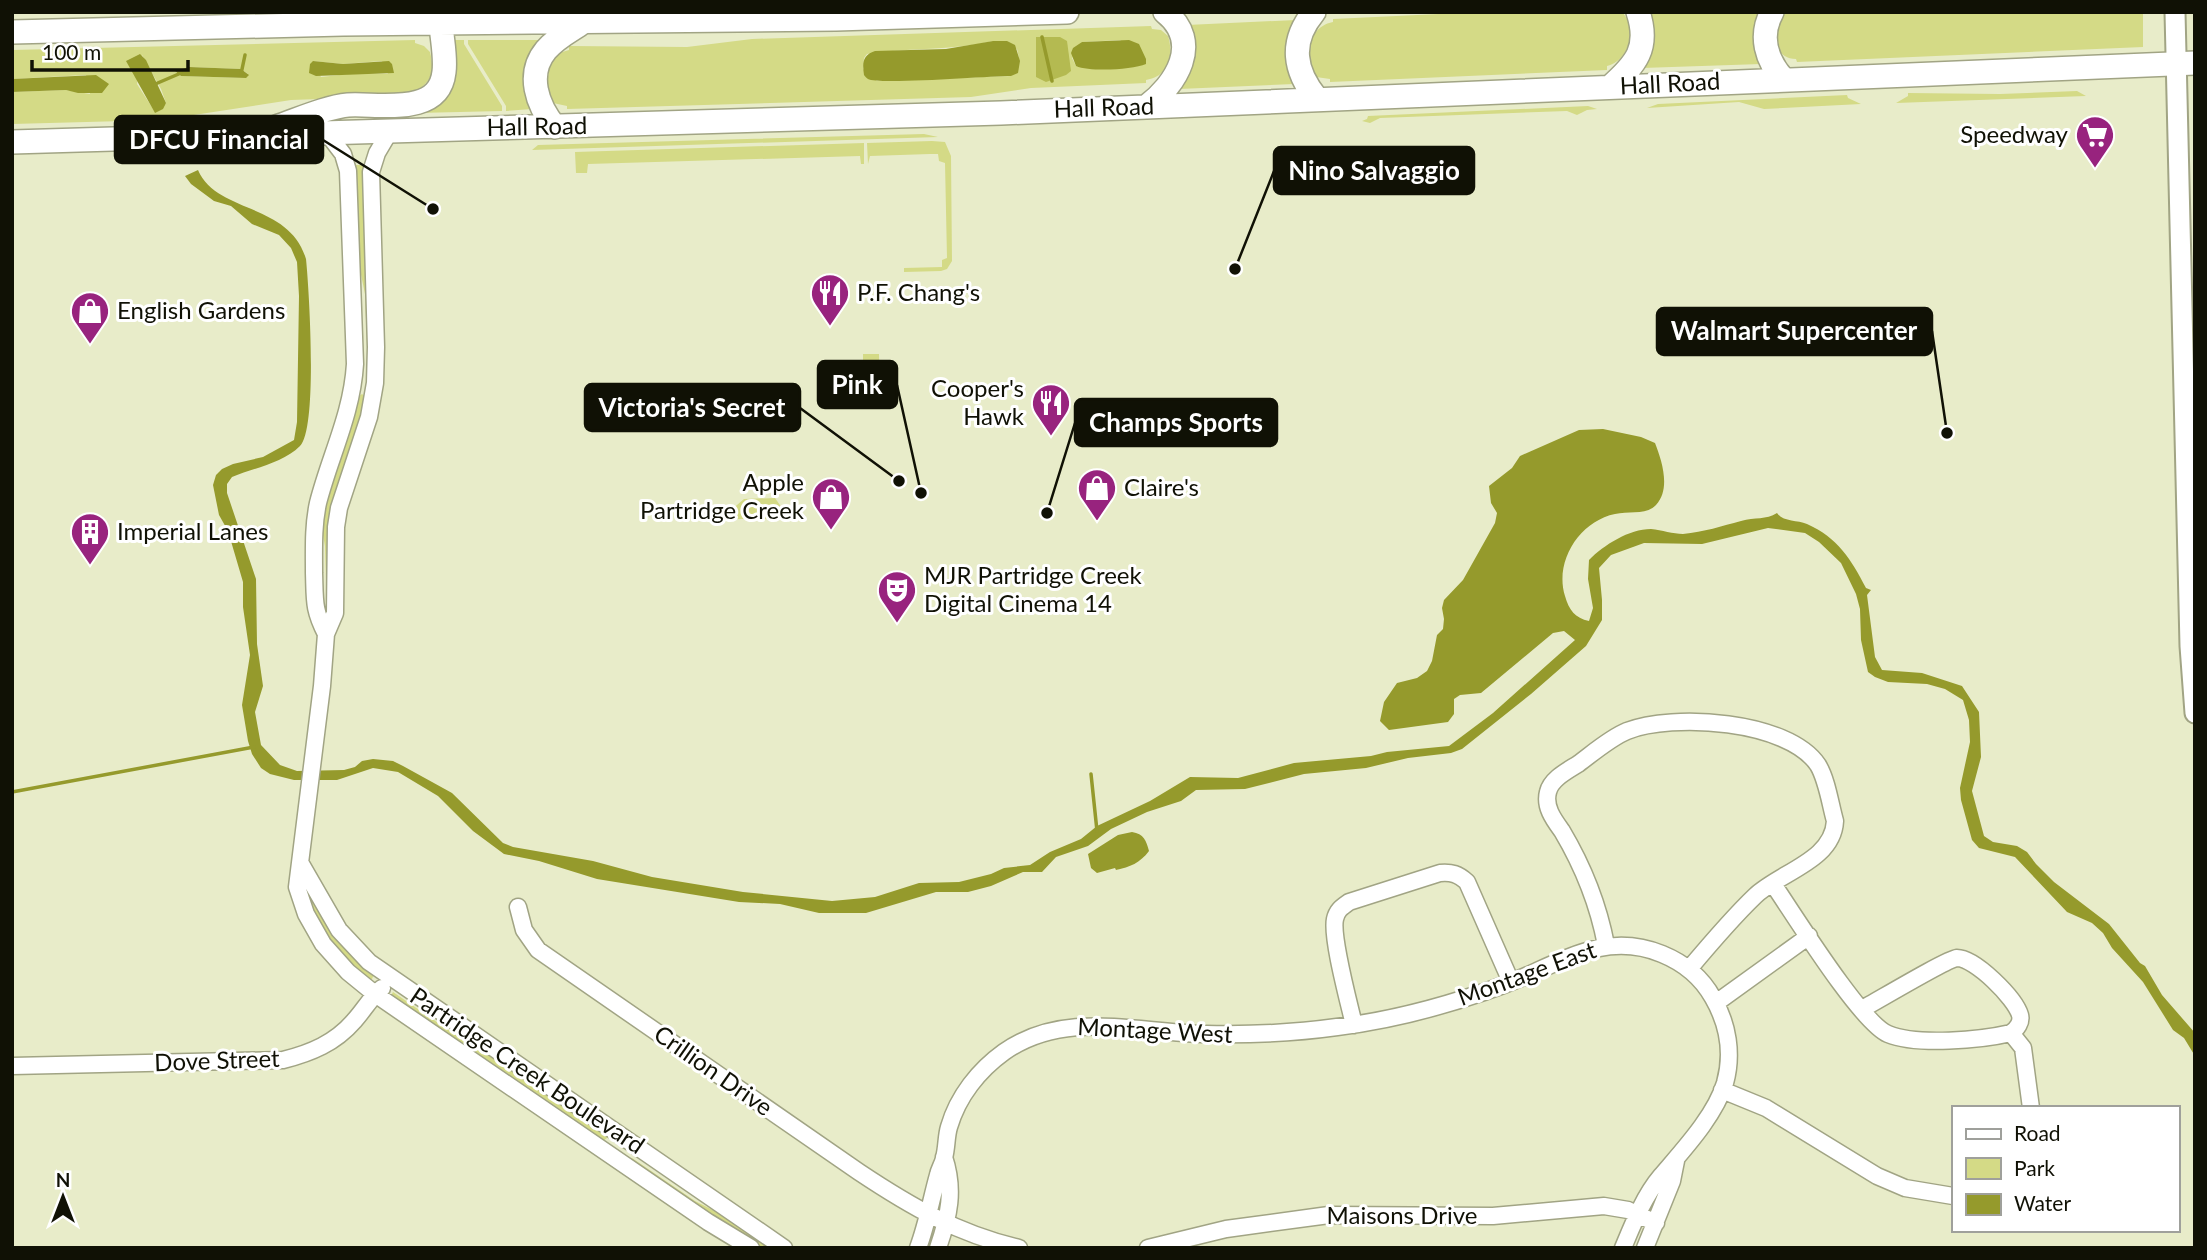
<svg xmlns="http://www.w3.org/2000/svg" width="2207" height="1260" font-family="Lato,sans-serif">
<rect width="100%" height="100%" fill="#e8ecc9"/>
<path fill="#d4da86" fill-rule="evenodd" d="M1481,12h141c16,17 7,49 -15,54v4l-277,12v-3l-14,-2c-17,-17 -7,-51 17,-55v-3z
M1647,12h115l-1,52 -119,4z
M1787,12h356v35l-346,15 -1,-3c-26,-1 -26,-33 -9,-47z
M1296,20l-2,64 -115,5 8,-64z
M1151,26l1,3 9,1 7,6c6,19 1,41 -22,44v3l-115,5 -60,9 -404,12v-3l-14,-3 -6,-11 2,-29 10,-10 10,-3v-4l118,1 65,-8zM1121,40l-17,28 -28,-2 -4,-8 10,-16zM993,41l24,8 2,9 -8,18 -134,5 -14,-12 1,-11 3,-4c42,-7 84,-3 126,-13z
M415,40v3l9,3 6,6c6,25 -1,33 -23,44l-116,4 -130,20 -149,4v-32l54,-2 24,4 -4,-19 -74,4v-29zM142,55l19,34 5,14 -11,9 -18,-28zM313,61l30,3 39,-3 6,13 -30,-1 -37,4zM189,67l52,2 7,5 -3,4 -64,-2 -6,-5z
M453,40h11v4l38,62v5l-85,2z
M468,40h73l-9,69 -26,2v-5l-38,-62z
M2077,91l9,5 -190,7 12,-7v-3l92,1z
M1847,95l1,3 13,6 -97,5 -25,-7 -92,6 11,-4z
M1588,106l9,3 -10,1 -10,5 -10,-4 -187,7 -10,5 -8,-2 5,-2 1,-3z
M924,134l14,3 -406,13 6,-5z
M932,141l13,1 6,14 1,105 -5,8 -6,2 -37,1v-4l38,-1v-7l5,-2 -2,-95 -6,-2 -1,-7h-8l-60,2 -2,8 -1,-21z
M864,143v21h-3l-1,-8 -272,8 -1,9h-11l-1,-21z
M354,165h10l5,185 -2,-3 -2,-53 -7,-34z
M863,354h16l1,38h-17z
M362,394l4,3 -39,217 -2,-68 -4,-22 2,-16 35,-111z
M775,498l7,10 -16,11h-36v-8l14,-12z
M304,885l70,89 -2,5h-6l-30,-29 -22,-32z
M393,992l73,50 42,22 99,71v3l-4,3 -212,-145z
M632,1158l63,43 43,22 36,25h-11l-28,-17 -105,-72z"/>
<path fill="#b4ba51" d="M1036,37h24l7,4 4,30 -5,4 -20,7 -10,-5z"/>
<path fill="#959a2c" d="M1129,40l10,4 7,15v5c-14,6 -56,8 -70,2l-5,-13 2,-5 9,-6z
M993,41h14l8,4 5,16 -2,12 -7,3c-22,0 -133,9 -143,3 -2,-1 -3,-3 -4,-4 -2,-13 -1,-20 11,-24l71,-2z
M140,54l6,6 20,43 -3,6 -8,4 -29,-52z
M313,61l30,3 46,-3 3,3 2,9 -78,3 -7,-3 1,-9z
M189,67l52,2 8,6 -3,3 -65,-2 -6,-5z
M96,75l13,9 -7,9h-24l-12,-3 -54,2v-13z
M198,170c19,44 91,32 108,89 3,29 12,169 -6,187 -17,17 -46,22 -68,31l-5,7v9l29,86 1,65 6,42 -8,26 6,33 19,20 17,6 47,-1 11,-3 7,-6 11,-2 20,2 10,5 49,27 51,50 10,4 80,14 59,16 91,15 89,9 43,-4 44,-14 40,-1 32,-8 13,-6 26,-3 20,-13 31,-13 16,-13 53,-25 40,-24 48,1 56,-15 77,-7 16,-4 62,-6 44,-33 82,-73 -11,-9 -11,2 -72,60 -21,2 -6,4v15l-6,8 -59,8 -9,-9 4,-19 13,-19 20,-5 10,-7 5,-10 5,-26 6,-6 1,-10 -2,-11 2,-8 19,-20 32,-57 2,-10 -6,-10 -2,-17 23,-18 8,-12 59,-26 24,-1 38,8 14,6c7,18 16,46 1,62 -9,10 -27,6 -41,9 -35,7 -61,47 -50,82 4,14 10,22 24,25l4,-13 -5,-29 1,-19c15,-15 40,-31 62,-31 11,1 22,5 32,5 21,-2 39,-8 58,-13 14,-4 25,-1 36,-8 6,9 20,7 30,11 31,14 44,35 59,64l5,2 -4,5 8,62 7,13 40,3 40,13 17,26 2,45 -9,34 12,45 9,6 24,4 10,6 9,12 18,18 55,42 31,39 5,3 17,29 33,38v23l-11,-18 -11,-8 -30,-48 -31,-34 -9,-15 -11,-10 -25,-11 -52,-55 -36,-9 -7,-8 -11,-40 -1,-12 10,-46 -1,-22 -6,-20 -18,-11 -18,-5 -39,-2 -13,-5 -7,-5 -7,-32 -1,-31 -4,-15 -15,-31 -22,-21 -14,-9 -37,-5 -66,16 -58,-1 -33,12 -12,13 3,32v20l-16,26 -55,48 -69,55 -11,4 -43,5 -42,10 -62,6 -59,15 -49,1 -15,11 -34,11 -36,17 -23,17 -32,11 -14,15h-19l-32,14 -23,6h-32l-70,21h-47l-39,-9 -41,-2 -142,-23 -58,-18 -35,-7 -31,-23 -35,-35 -40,-24 -25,-4 -36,12h-43l-24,-6 -9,-6 -9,-14 -4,-13 -6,-36 8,-50 -7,-48v-25l-15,-51 -9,-16 -6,-30 3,-10 6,-6 11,-5 30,-7 31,-17 3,-18 2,-126 -2,-34 -6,-14 -12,-13 -27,-11 -21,-18 -17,-5 -23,-17 -6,-8z
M1132,832c12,2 14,8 17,19 -9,12 -19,16 -33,19l-1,-2 -18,5 -6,-5 -3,-14 30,-19z"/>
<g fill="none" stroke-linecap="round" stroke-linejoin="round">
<path stroke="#959a2c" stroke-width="3.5" d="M1042,37l10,44
M241,74l4,-19
M153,85l28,-12
M1091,774l6,57
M12,792l242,-45"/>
<g stroke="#a1a484" stroke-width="19">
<path id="minor" d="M390,131l-13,22 -6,19 5,175 -1,36 -6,34 -30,91 -3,19 -1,86 -9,21 -4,52 -25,201 9,27 17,30 25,28 27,22 333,228 43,26
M326,634c-13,-25 -11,-34 -12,-61 0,-24 -1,-47 4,-70 12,-47 34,-89 37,-139l-7,-193 -5,-17 -16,-21
M301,864l38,66 30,32 415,286
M1773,884c20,29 88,139 115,150 29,12 93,6 123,-1 6,-4 11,-11 9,-18 -5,-17 -45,-57 -63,-57 -10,1 -80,43 -95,51
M518,907l6,23 14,20 321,222c51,34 99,62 160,76
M1606,945c-8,-42 -22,-77 -44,-114 -8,-11 -18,-24 -14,-39 3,-13 19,-21 30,-28 15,-11 32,-26 49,-33 45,-18 161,-11 191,34 9,15 12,38 17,56 -2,40 -55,51 -80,75 -24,23 -45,48 -66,73
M1716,1003l93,-67
M1354,1025c-5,-22 -23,-88 -19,-106 2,-9 7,-12 14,-17l91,-29c12,-1 18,1 27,9l44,100
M2011,1033l12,15 8,60
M12,1066l271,-6c28,-7 52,-17 71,-39 10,-11 17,-24 28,-33
M1722,1090l44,18 111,68 28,12 48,8
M918,1248c9,-24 13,-48 20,-73 1,-6 5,-11 6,-17 3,-11 2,-21 5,-31 9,-31 30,-57 55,-75 61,-43 133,-19 202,-18 44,1 88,-1 131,-7 50,-6 100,-19 147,-35 18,-6 36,-13 53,-21 42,-19 79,-36 125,-17 22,9 40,24 51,44 15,26 20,56 12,85 -10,33 -42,67 -64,93 -17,20 -28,48 -38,72
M938,1248c11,-32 17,-58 6,-91
M1148,1248l78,-19 103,-14 164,1 111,-10 24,4 28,13
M1645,1248l27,-67 4,-20"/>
</g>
<g stroke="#a1a484" stroke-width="23">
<path id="major" d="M2175,12l15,634 5,67"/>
</g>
<g stroke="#a1a484" stroke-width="26">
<path id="highway" d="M1314,12c-25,30 -20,59 3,87
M1772,12c-13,24 -6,48 12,68
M12,32l331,-8 493,-5 231,-7
M1610,87c26,-23 40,-39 28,-75
M1146,107c30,-22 57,-65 19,-95
M276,127c21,-7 50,-20 72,-22 31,-2 91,12 96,-33 2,-15 -2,-32 -3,-48
M555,127c-18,-22 -29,-53 -9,-77 10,-12 24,-19 36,-27
M12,142l989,-29 1194,-50"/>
</g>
<use href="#minor" stroke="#fff" stroke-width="16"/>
<use href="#major" stroke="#fff" stroke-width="19"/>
<use href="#highway" stroke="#fff" stroke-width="23"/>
</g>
<defs>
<g id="supermarket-pin" transform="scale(2.0125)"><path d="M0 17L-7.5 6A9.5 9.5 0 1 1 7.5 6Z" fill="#98237e" stroke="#fff"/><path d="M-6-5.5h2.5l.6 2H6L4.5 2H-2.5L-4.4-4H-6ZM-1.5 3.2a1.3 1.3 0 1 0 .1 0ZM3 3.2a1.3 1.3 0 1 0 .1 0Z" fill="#fff"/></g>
<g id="restaurant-pin" transform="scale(2.0125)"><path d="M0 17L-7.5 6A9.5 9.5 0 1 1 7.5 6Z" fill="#98237e" stroke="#fff"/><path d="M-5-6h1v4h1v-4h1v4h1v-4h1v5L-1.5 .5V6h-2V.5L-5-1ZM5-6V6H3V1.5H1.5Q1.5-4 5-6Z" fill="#fff"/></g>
<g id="shop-pin" transform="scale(2.0125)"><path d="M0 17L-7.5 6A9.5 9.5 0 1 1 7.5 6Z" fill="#98237e" stroke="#fff"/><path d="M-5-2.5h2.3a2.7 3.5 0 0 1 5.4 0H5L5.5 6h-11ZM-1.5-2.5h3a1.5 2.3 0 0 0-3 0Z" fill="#fff"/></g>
<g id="building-pin" transform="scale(2.0125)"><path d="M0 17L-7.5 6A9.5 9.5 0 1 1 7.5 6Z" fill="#98237e" stroke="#fff"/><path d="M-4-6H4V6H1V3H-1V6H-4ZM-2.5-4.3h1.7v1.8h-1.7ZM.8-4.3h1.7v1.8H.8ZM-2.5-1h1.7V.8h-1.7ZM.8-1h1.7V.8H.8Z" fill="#fff"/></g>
<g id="theatre-pin" transform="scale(2.0125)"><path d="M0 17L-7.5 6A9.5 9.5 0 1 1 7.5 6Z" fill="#98237e" stroke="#fff"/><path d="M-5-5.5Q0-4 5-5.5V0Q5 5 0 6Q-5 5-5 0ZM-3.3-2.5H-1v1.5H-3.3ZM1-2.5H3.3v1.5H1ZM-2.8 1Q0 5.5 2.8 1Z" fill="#fff"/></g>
</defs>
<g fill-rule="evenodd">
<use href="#supermarket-pin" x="2095" y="135"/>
<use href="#restaurant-pin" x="830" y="293"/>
<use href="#shop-pin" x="90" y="311"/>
<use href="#restaurant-pin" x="1051" y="403"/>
<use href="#shop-pin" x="1097" y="488"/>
<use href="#shop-pin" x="831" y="497"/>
<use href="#building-pin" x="90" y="532"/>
<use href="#theatre-pin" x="897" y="590"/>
</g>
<g text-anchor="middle" stroke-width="6" stroke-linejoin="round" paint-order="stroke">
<g font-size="24" fill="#101105" stroke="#fff">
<text transform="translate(1670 84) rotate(-3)" y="8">Hall Road</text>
<text transform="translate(1104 108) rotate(-2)" y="8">Hall Road</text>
<text transform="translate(537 127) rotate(-1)" y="8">Hall Road</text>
<text transform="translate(1527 974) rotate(-20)" y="8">Montage East</text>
<text transform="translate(1155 1031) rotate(3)" y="8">Montage West</text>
<text transform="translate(217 1061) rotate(-2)" y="8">Dove Street</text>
<text transform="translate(527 1071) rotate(34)" y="8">Partridge Creek Boulevard</text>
<text transform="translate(713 1071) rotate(35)" y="8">Crillion Drive</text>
<text x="1402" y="1224">Maisons Drive</text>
</g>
<g font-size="24" fill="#101105" stroke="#fff" text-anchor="start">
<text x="2068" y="143" text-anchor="end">Speedway</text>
<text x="857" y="301">P.F. Chang's</text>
<text x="117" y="319">English Gardens</text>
<text x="1024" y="397" text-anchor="end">Cooper's<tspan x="1024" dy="28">Hawk</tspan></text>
<text x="804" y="491" text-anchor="end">Apple<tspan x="804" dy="28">Partridge Creek</tspan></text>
<text x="1124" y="496">Claire's</text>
<text x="117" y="540">Imperial Lanes</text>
<text x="924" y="584">MJR Partridge Creek<tspan x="924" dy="28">Digital Cinema 14</tspan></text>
</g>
</g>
<path fill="none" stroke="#101105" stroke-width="2.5" d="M433 209L323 140M1235 269L1274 171M1947 433L1932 331M921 493L897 385M899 481L800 408M1047 513L1075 423"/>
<g fill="#101105" stroke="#fff" stroke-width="2.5">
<circle cx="433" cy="209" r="7"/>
<circle cx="1235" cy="269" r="7"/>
<circle cx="1947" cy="433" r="7"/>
<circle cx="921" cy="493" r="7"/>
<circle cx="899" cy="481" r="7"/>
<circle cx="1047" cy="513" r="7"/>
</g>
<g fill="#101105" stroke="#101105" stroke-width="2.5">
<rect x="115" y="116" width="208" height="47" rx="7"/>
<rect x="1274" y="147" width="200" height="47" rx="7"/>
<rect x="1657" y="308" width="275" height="47" rx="7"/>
<rect x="818" y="361" width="79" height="47" rx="7"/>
<rect x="585" y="384" width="215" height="47" rx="7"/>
<rect x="1075" y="399" width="202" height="47" rx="7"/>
</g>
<g font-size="26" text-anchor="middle" font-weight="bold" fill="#fff">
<text x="219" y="149">DFCU Financial</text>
<text x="1374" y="180">Nino Salvaggio</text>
<text x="1794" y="340">Walmart Supercenter</text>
<text x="857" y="394">Pink</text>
<text x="692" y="417">Victoria's Secret</text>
<text x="1176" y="432">Champs Sports</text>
</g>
<rect width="2207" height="1260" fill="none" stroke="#101105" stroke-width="28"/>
<rect x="1952" y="1106" width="228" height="126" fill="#ffffff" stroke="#9fa09b" stroke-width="2"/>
<rect x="1966" y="1129" width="35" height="10" fill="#ffffff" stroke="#9fa09b" stroke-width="2"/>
<text x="2014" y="1141" font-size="21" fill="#101105">Road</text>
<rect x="1966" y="1158" width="35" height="21" fill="#d4da86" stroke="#9fa09b" stroke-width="2"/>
<text x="2014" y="1176" font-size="21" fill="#101105">Park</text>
<rect x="1966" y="1194" width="35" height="21" fill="#959a2c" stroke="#9fa09b" stroke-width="2"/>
<text x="2014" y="1211" font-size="21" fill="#101105">Water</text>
<g transform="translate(63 1197)" stroke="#ffffff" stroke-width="5" paint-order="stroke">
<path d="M0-5L12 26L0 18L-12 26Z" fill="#101105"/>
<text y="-10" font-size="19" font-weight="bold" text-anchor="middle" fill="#101105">N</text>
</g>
<path d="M32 60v10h156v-10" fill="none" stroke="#101105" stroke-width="3.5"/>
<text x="42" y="60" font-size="21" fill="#101105" stroke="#ffffff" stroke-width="5" paint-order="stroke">100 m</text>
</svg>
